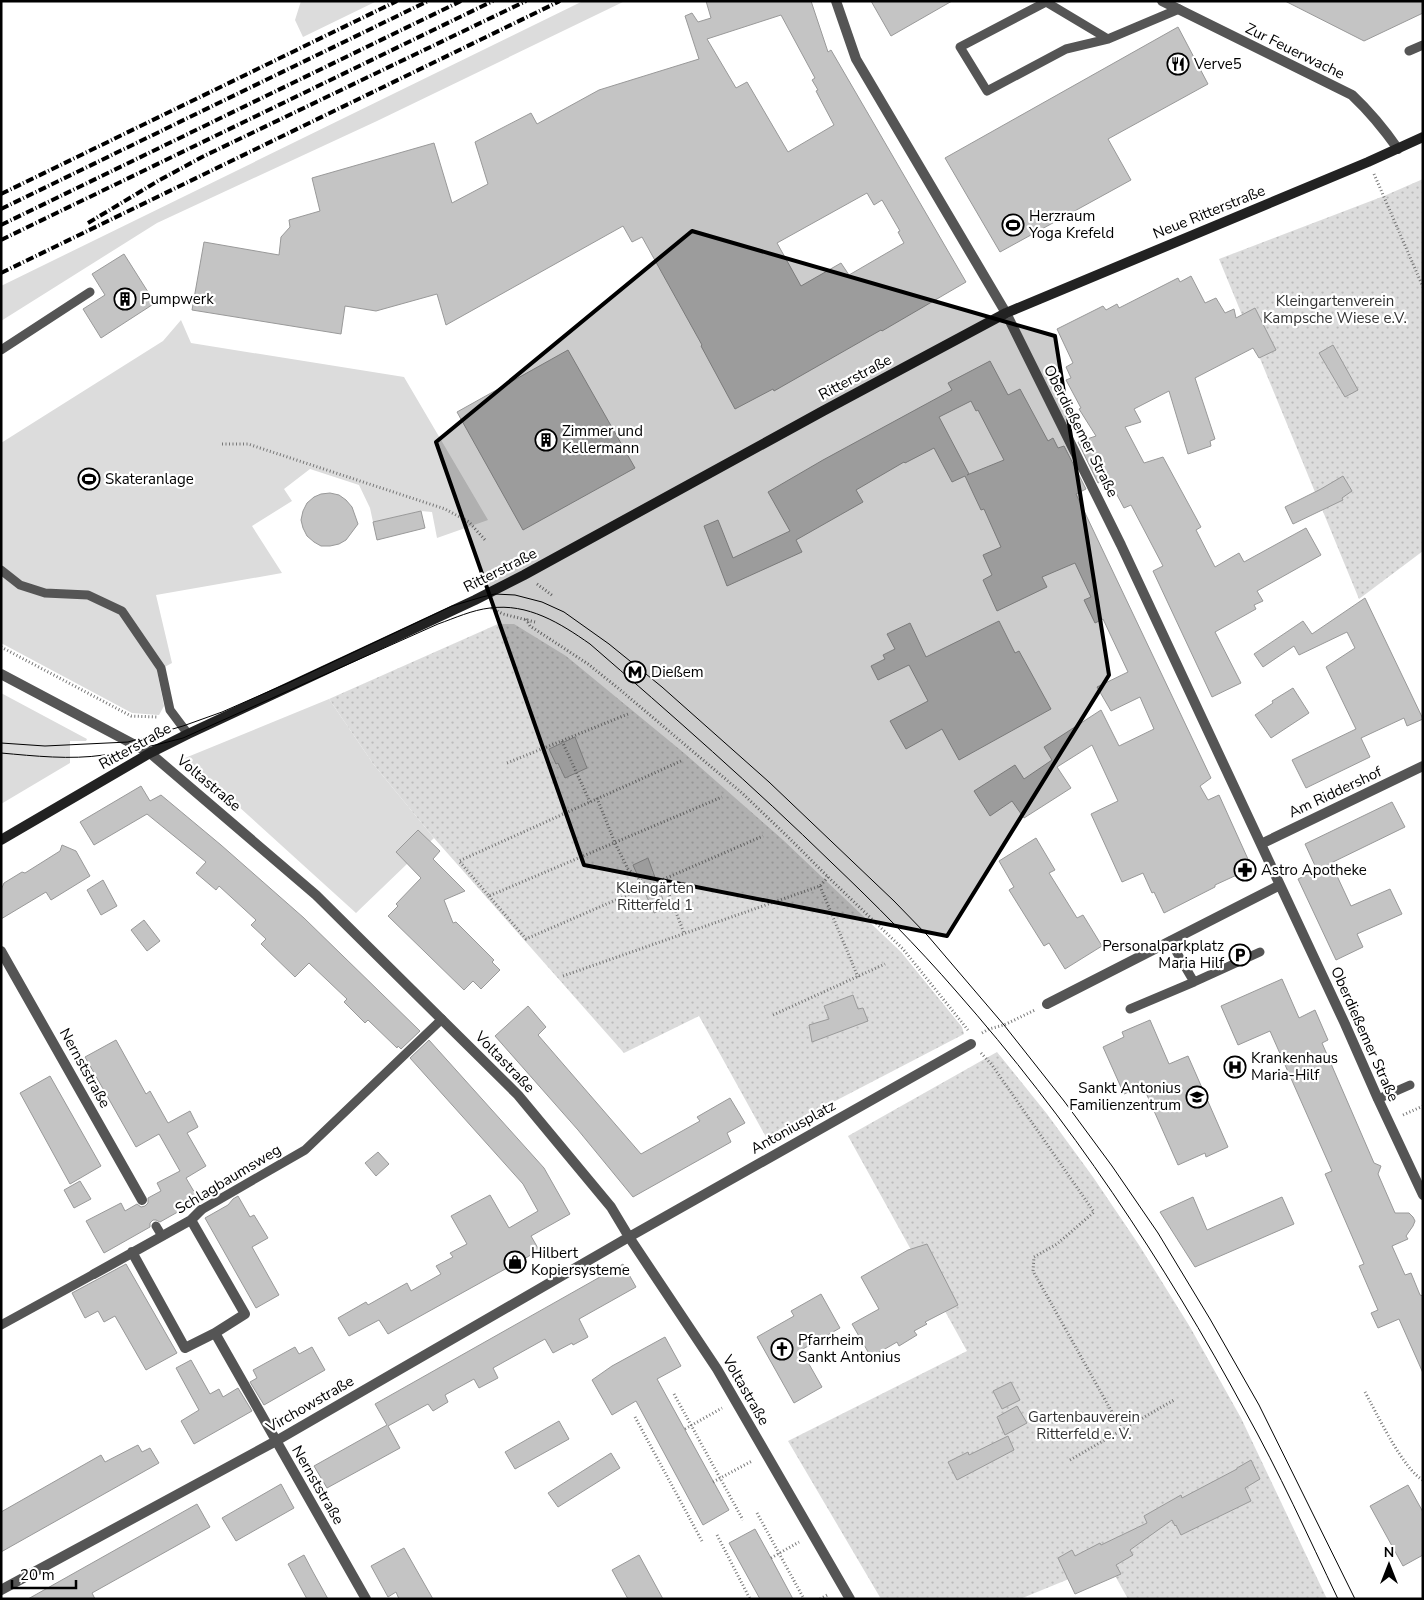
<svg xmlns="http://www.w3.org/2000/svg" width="1424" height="1600" font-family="'Nunito Sans',sans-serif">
<defs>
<pattern id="garden-dots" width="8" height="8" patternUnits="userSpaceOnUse" patternTransform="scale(1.25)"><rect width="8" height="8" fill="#dcdcdc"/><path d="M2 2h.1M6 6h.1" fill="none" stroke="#bbb" stroke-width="1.8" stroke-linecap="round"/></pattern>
</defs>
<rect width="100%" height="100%" fill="#fff"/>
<path fill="#dcdcdc" d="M301,1h76l-74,36 -8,-17z
M583,1h42l-248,120 -220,102 -156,98v-35z
M181,320l10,23 213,34 84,143 -51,18 -5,-26 -11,-1 -48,11 -3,-14 -11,-23 -49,-16 -26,20 8,12 -40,25 30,47 -126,22 16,68 -15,8 7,35 -5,9 -27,-2 -131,-70v-200l162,-102z
M1,693l86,46 -1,2h-16v22l-69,41z
M329,699l45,66 60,73 -78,75 -171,-155z"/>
<path fill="url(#garden-dots)" d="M1423,179v372l-64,48 -140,-340 165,-63z
M498,624h16l52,32 118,97 99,87 118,112 61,75 2,7 -198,103 -67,-121 -75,37 -190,-215 -60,-73 -45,-66z
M997,1052l50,62 46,63 46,68 51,82 51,91 86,181h-199l-20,-36 -88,36h-139l-93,-158 179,-90 -119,-215z"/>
<path fill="#c4c4c4" stroke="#999" fill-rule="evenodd" d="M706,1h105l17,51 3,-2 135,232 -84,49 -1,-1 -107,61 -1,-2 -38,20 -34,-63 1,-1 -60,-108 -10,5 -9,-16 -177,99 -9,-31 -61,17 -31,-5 -4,28 -149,-24 12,-68 75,13 2,-18 9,-10 -1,-7 31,-9 -8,-33 122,-35 18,60 36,-19 -13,-42 56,-29 6,11 62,-34 100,-31 -14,-43 7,-3 6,9 13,-4zM781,15l34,63 -3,2 6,10 -2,1 18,34 -46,27 -41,-70 -11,6 -29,-49zM867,193l7,12 8,-5 18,31 -2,1 6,11 -55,32 -8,-12 -40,23 -24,-43z
M871,1h81l-61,35z
M1285,1h138v12l-59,28z
M1178,27l30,57 -100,55 23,41 -131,72 -55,-94z
M124,254l31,49 -54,35 -18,-29 22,-14 -13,-21z
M1191,276l14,27 11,-5 9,15 9,-4 2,9 19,-10 21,42 -17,8 -6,-10 -58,30 20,61 -5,2 1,5 -23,8 -19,-63 -35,18 7,13 -16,5 19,36 19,-6 38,70 -5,3 19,37 24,-14 5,9 62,-34 15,27 -64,36 6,10 -9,4 2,4 -41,23 26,51 -29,14 -59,-126 10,-5 -32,-61 -7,3 -16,-30 -10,5 -20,-41 18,-6 -17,-27 2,-1 -15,-28 5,-2 -5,-11 7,-4 -16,-34 46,-23 3,4 11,-6 2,4 59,-30 2,4z
M1333,345l25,45 -13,7 -26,-44z
M568,350l67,118 -112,62 -66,-118z
M990,361l18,34 12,-6 28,52 5,-3 5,10 6,-2 22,43 -10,5 135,284 -11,8 8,14 11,-5 33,73 -37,17v2l-51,26 -10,-21 -2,1 -9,-20 -21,9 -31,-68 27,-13 -26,-56 -35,22 14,21 -47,30 -12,-17 -22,15 -16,-25 41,-26 9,14 28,-19 -8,-13 57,-37 18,36 35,-17 -14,-32 -29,14 -14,-24 31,-15 -25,-53 -8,4 -11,-23 7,-3 -16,-34 -33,14 5,10 -50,24 -14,-31 9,-5 -9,-20 18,-8 -17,-38 -3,1 -16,-34 -13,6 -18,-34 -29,15 -1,-1 -48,28 7,12 -67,38 6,12 -75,34 -23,-60 14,-6 15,38 57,-27 -22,-39 55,-32 129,-70 -4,-7zM971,401l5,10 2,-1 26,50 -37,15 2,-1 -30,-57z
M1343,476l9,15 -10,7 1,2 -50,24 -8,-17 36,-18z
M330,493l9,2 7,5 6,7 6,17 -12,16 -7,4 -9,2h-9l-7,-4 -7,-6 -4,-8 -2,-8 2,-9 4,-8 7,-6 7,-3z
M421,511l4,17 -48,12 -4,-18z
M1365,598l58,121 -16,7 -3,-8 -43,20 9,19 -64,31 -14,-28 64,-31 -30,-62 29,-19 -8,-16 -48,23 -5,-9 -31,21 -9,-13 49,-33 9,13z
M999,621l16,32 4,-2 32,58 -92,51 -17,-31 -36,20 -16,-28 38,-20 -19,-36 -31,15 -7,-14 14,-7 -2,-4 12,-6 -8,-15 23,-11 16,34z
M1293,688l16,25 -38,25 -16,-23 18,-12 -1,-2z
M575,737l12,31 -22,10 -7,-15 -2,1 -7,-15z
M141,786l9,15 11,-6 60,50 83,73 116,113 -19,18 -3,-3 -1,2 -29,-28 -3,3 -21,-21 3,-3 -38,-36 -14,14 -34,-33 5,-5 -15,-14 5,-5 -37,-34 -3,4 -20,-17 10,-11 -59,-48 -53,31 -14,-23z
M1392,802l13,25 -74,36 20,43 39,-17 12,25 -45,20 6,13 -27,13 -38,-81 19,-9 -12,-26z
M418,830l22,21 -7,8 32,32 -21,9 9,23 3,-1 38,38 -2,2 8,8 -19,19 -8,-8 -9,9 -76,-74 10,-10 -2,-2 25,-26 -25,-26z
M1036,838l19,32 -6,3 28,45 6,-3 19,31 -37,23 -16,-26 -5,3 -35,-56 5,-3 -15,-26z
M62,845l14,6 14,25 -39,24 -5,-8 -45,27v-29l3,-7 18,-11 3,1 35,-22z
M648,858l18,50 -12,5 -21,-48z
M103,880l14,26 -16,9 -14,-25z
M144,920l16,21 -13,10 -16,-21z
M1282,979l17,39 16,-8 13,30 -6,3 52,120 7,3 -3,8 17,39h14l4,4 2,4 -2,5 -7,10 2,3 -16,7 13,29 6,-2 9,22 3,1v77l-24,-54 -21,9 -7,-15 7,-3 -19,-44 5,-2 -39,-90 7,-3 -62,-140 -32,14 -17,-39z
M853,995l5,14 5,-1 5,13 -56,21 -3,-17 20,-6 -5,-13z
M528,1006l18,21 -8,8 103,119 59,-33 -3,-4 33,-19 15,25 -18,10 4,9 -98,55 -55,-67 -83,-94z
M1150,1020l19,44 19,-8 40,91 -22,10 -1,-4 -27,12 -35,-79 -19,8 -21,-47 21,-10 -2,-5z
M116,1040l30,54 4,-3 18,32 22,-12 8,16 -11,6 19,33 -20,12 13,22 -39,22 -4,-2h-3l-3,3v4l-46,26 -18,-32 35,-18 4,8 12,-7 4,3 4,-1 3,-3v-5l13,-7 -4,-8 23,-12 -21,-37 -23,13 -51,-90z
M429,1040l115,128 26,46 -39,22 8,14 -15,9 3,3 -15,9 -3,-4 -11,6 -110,61 -9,-14 -30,16 -11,-18 28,-16 2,3 39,-22 4,8 30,-17 -5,-8 17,-9 -3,-4 17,-9 -16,-28 39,-21 19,33 29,-17 -15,-27 -113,-126z
M50,1076l51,90 -31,18 -50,-91z
M378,1152l11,12 -13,12 -11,-13z
M80,1181l11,18 -17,9 -10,-18z
M238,1196l12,21 4,-2 14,23 -16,9 27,48 -23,13 -51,-90 23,-13 5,-6z
M1193,1197l14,33 75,-33 12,27 -99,43 -35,-55z
M927,1244l31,61 -33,17 2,2 -13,7 3,4 -18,11 -2,-4 -26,15 -19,-33 27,-15 -18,-32 47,-27z
M126,1264l51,89 -31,17 -31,-54 -11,6 -6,-11 -13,7 -13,-25z
M623,1264l13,23 -57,32 9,18 -15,8 -1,-2 -19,10 -8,-14 -52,29 5,10 -19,10 -5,-9 -29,16 3,7 -15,9 -5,-7 -40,22 12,22 -73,40 -13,-22 73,-41 -12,-21z
M821,1294l19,34 -39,22 21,37 -28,16 -37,-66 37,-21 -3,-5z
M665,1337l16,29 -24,13 72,131 -26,15 -67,-124 -24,14 -20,-35 20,-14z
M295,1347l4,7 13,-7 13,23 -61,35 -14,-23 7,-4 -4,-8z
M191,1360l19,34 9,-5 4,8 15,-9 14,23 -58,33 -13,-23 18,-11 -23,-42z
M1011,1382l9,18 -18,9 -9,-18z
M1017,1406l10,17 -22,12 -8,-18z
M559,1421l10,18 -54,30 -10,-17z
M1008,1436l6,14 -57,30 -9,-18 20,-10 1,3z
M138,1445l4,7 8,-4 9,15 -158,89v-40l100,-57 4,7z
M611,1453l9,15 -62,39 -10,-14z
M1251,1460l9,19 -15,9 6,13 -70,34 -5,-10 -1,1 -3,-6 -42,30 3,5 -17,10 5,9 -46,20 -17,-36 14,-8 3,6 25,-13 1,2 46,-22 -3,-7 37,-21 1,3 55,-29v-1z
M281,1484l13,24 -58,33 -14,-23z
M1408,1485l15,27v43l-20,11 -33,-60z
M197,1504l13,23 -118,66 3,6h-67z
M755,1529l16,29 22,41h-33l-31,-56z
M404,1548l17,30 12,21h-34l-3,-7 -8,5 -17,-31z
M304,1555l9,17 15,27h-21l-19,-35z
M639,1555l24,44h-35l-16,-29z"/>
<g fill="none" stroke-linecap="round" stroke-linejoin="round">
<path stroke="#777" stroke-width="3" stroke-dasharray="1 2.5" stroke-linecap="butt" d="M1374,174l49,113
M222,444h26l197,65 24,13 17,19
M537,584l16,12
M491,608l12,6 32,8
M526,619l4,7 58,38 30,24 124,105 46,44 40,40 75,72 65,81
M1,647l130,69 26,1
M562,741l28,61
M681,761l-222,100 30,35 233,-99
M507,763l121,-49
M597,798l18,45 13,26 19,17
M663,879l21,54
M820,886l38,91
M489,896l37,43 237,-103
M563,976l257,-90 8,-9
M773,1015l112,-51
M982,1033l7,-4 15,-4 31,-15
M981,1053l11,12 102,147 -37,32 -23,13 -1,14 89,159 52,-30
M1403,1115l20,-9
M1365,1392c11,20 39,79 58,88
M674,1394l69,126
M635,1417l68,126
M685,1429l37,-21
M1070,1460l52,-30
M713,1482l39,-21
M757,1513l47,86
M717,1535l33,64
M771,1558l28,-16
M820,1599l9,-5"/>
<path stroke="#555" stroke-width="9" d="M1108,39l-62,-37 -86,45 27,44 79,-42 42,-10 71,-30
M1409,51l14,-6
M1,350l89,-58
M1,570l19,15 25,8 43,2 34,16 39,57 9,42 18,24
M1194,982l66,-30
M1130,1009l64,-27 -24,-41
M1378,1099l32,-14
M201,1210l104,-60 137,-131
M156,1226l6,10
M1,1325l93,-51"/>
<path stroke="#555" stroke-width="10" d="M836,1l20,58 150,254 115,232 224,479 33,75 45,96
M1162,1l190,94c18,17 32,34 46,54
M1,674l149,79 166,142 202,200 93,112 18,30 88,132 133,230
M1261,844l162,-78
M1,951l141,249
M1047,1004l233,-119
M132,1252l53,96 30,-15 30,-19 -54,-94
M94,1274l97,-54 10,-10
M215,1333l151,266
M1,1590l275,-149 353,-204 342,-193"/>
<path stroke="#222" stroke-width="10" d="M1,840l149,-87 38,-19 287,-134 49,-25 299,-164 183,-98 362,-151 55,-25"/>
<path stroke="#000" stroke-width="1" d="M1,743l44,3 83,-4 55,-16 39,-14 66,-29 164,-77 30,-9 13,-3 20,1 27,7 22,10 45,32 53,43 107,95 125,119 34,35 76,89 60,76 48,65 46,67 52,86 49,86 96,194
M1,753c34,3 69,7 103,2 27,-4 53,-10 79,-17l255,-114c17,-6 34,-14 52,-16 38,-5 70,15 100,36 82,71 164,143 242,219 43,41 85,83 124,128 113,128 208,270 289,420 34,61 63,125 93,188"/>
<path stroke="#000" stroke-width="4" stroke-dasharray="8 2.5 1 2.5" stroke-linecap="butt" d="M1,194l396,-193
M1,209l427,-208
M88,223l70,-42 44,-24 324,-156
M1,225l460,-224
M1,240l492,-239
M1,273l559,-272"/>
</g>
<path fill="#000" fill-opacity="0.2" stroke="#000" stroke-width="4" stroke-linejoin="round" d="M692,231l363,105 54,339 -162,261 -363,-71 -148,-423z"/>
<defs>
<g id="restaurant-ring" transform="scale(1.125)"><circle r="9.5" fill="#fff" stroke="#000" stroke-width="1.5"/><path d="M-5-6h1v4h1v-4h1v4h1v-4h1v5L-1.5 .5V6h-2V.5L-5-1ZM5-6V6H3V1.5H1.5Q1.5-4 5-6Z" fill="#000"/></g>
<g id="stadium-ring" transform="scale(1.125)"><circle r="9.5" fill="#fff" stroke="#000" stroke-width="1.5"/><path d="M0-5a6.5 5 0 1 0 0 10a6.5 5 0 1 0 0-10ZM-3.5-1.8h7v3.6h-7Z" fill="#000"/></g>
<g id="building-ring" transform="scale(1.125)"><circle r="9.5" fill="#fff" stroke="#000" stroke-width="1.5"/><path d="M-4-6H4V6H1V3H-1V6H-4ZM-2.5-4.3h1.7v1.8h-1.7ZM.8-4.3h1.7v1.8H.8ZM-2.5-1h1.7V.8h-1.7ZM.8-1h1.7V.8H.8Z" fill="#000"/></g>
<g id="metro-ring" transform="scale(1.125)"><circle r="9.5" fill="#fff" stroke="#000" stroke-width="1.5"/><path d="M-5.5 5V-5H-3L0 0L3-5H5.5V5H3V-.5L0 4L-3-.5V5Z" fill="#000"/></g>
<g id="pharmacy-ring" transform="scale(1.125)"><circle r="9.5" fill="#fff" stroke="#000" stroke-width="1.5"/><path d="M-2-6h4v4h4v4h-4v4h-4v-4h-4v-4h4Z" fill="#000"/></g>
<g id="parking-ring" transform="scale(1.125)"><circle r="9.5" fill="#fff" stroke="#000" stroke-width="1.5"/><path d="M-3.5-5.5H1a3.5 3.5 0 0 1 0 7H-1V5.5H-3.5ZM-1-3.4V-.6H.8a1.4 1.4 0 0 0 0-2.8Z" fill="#000"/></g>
<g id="hospital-ring" transform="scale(1.125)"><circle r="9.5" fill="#fff" stroke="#000" stroke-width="1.5"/><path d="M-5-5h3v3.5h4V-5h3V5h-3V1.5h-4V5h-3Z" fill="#000"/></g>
<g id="school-ring" transform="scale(1.125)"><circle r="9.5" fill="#fff" stroke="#000" stroke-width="1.5"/><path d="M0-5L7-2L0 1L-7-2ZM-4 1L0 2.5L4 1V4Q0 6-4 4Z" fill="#000"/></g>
<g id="shop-ring" transform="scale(1.125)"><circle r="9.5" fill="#fff" stroke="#000" stroke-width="1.5"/><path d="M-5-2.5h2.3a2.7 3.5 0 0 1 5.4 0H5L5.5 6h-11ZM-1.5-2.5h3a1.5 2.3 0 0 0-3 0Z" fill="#000"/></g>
<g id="church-ring" transform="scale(1.125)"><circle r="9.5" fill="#fff" stroke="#000" stroke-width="1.5"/><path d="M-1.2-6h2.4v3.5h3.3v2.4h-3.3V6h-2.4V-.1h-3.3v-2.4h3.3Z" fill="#000"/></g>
</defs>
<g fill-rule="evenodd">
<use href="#restaurant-ring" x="1178" y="64"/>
<use href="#stadium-ring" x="1013" y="225"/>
<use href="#building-ring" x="125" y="299"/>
<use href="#building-ring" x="546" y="440"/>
<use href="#stadium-ring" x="89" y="479"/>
<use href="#metro-ring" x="635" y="672"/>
<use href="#pharmacy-ring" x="1245" y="870"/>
<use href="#parking-ring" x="1240" y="955"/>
<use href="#hospital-ring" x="1235" y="1067"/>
<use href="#school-ring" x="1197" y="1097"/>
<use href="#shop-ring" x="515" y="1262"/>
<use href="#church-ring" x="782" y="1349"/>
</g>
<g text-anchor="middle" stroke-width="4.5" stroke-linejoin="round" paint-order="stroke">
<g font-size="15" fill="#000" stroke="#fff">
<text transform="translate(1295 51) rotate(26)" y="5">Zur Feuerwache</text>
<text transform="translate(1209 212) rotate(-22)" y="5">Neue Ritterstraße</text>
<text transform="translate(855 377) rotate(-28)" y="5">Ritterstraße</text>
<text transform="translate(1081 431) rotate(63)" y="5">Oberdießemer Straße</text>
<text transform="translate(500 570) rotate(-27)" y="5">Ritterstraße</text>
<text transform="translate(135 746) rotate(-29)" y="5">Ritterstraße</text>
<text transform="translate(209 783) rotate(40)" y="5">Voltastraße</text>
<text transform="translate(1335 792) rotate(-25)" y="5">Am Riddershof</text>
<text transform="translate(1365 1034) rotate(66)" y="5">Oberdießemer Straße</text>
<text transform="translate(505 1062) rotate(46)" y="5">Voltastraße</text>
<text transform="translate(85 1068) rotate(61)" y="5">Nernststraße</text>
<text transform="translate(793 1127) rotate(-29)" y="5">Antoniusplatz</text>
<text transform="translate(228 1179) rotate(-31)" y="5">Schlagbaumsweg</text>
<text transform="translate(746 1390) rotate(60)" y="5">Voltastraße</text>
<text transform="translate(310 1404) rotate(-30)" y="5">Virchowstraße</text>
<text transform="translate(318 1485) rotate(60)" y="5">Nernststraße</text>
</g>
<g font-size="15" fill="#000" stroke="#fff" text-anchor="start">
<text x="1194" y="69">Verve5</text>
<text x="1029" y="221">Herzraum<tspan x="1029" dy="17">Yoga Krefeld</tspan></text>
<text x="141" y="304">Pumpwerk</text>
<text x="562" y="436">Zimmer und<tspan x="562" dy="17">Kellermann</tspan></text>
<text x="105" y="484">Skateranlage</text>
<text x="651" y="677">Dießem</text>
<text x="1261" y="875">Astro Apotheke</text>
<text x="1224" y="951" text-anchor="end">Personalparkplatz<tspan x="1224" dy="17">Maria Hilf</tspan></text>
<text x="1251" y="1063">Krankenhaus<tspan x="1251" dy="17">Maria-Hilf</tspan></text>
<text x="1181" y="1093" text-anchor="end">Sankt Antonius<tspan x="1181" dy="17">Familienzentrum</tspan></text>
<text x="531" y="1258">Hilbert<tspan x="531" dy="17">Kopiersysteme</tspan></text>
<text x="798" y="1345">Pfarrheim<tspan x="798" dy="17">Sankt Antonius</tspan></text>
</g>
<g font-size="15" fill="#333" stroke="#fff">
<text x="1335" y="306">Kleingartenverein<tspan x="1335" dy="17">Kampsche Wiese e.V.</tspan></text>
<text x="655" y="893">Kleingärten<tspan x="655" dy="17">Ritterfeld 1</tspan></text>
<text x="1084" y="1422">Gartenbauverein<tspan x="1084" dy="17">Ritterfeld e. V.</tspan></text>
</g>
</g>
<rect width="1424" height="1600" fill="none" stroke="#000000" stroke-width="5"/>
<g transform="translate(1389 1565)" stroke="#ffffff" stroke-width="4" paint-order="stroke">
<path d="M0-4L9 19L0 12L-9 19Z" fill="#000000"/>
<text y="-8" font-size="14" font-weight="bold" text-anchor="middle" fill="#000000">N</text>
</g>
<path d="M12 1580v8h64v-8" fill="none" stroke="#000000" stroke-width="2.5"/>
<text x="20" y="1580" font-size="15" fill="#000000" stroke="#ffffff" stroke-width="4" paint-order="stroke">20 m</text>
</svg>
